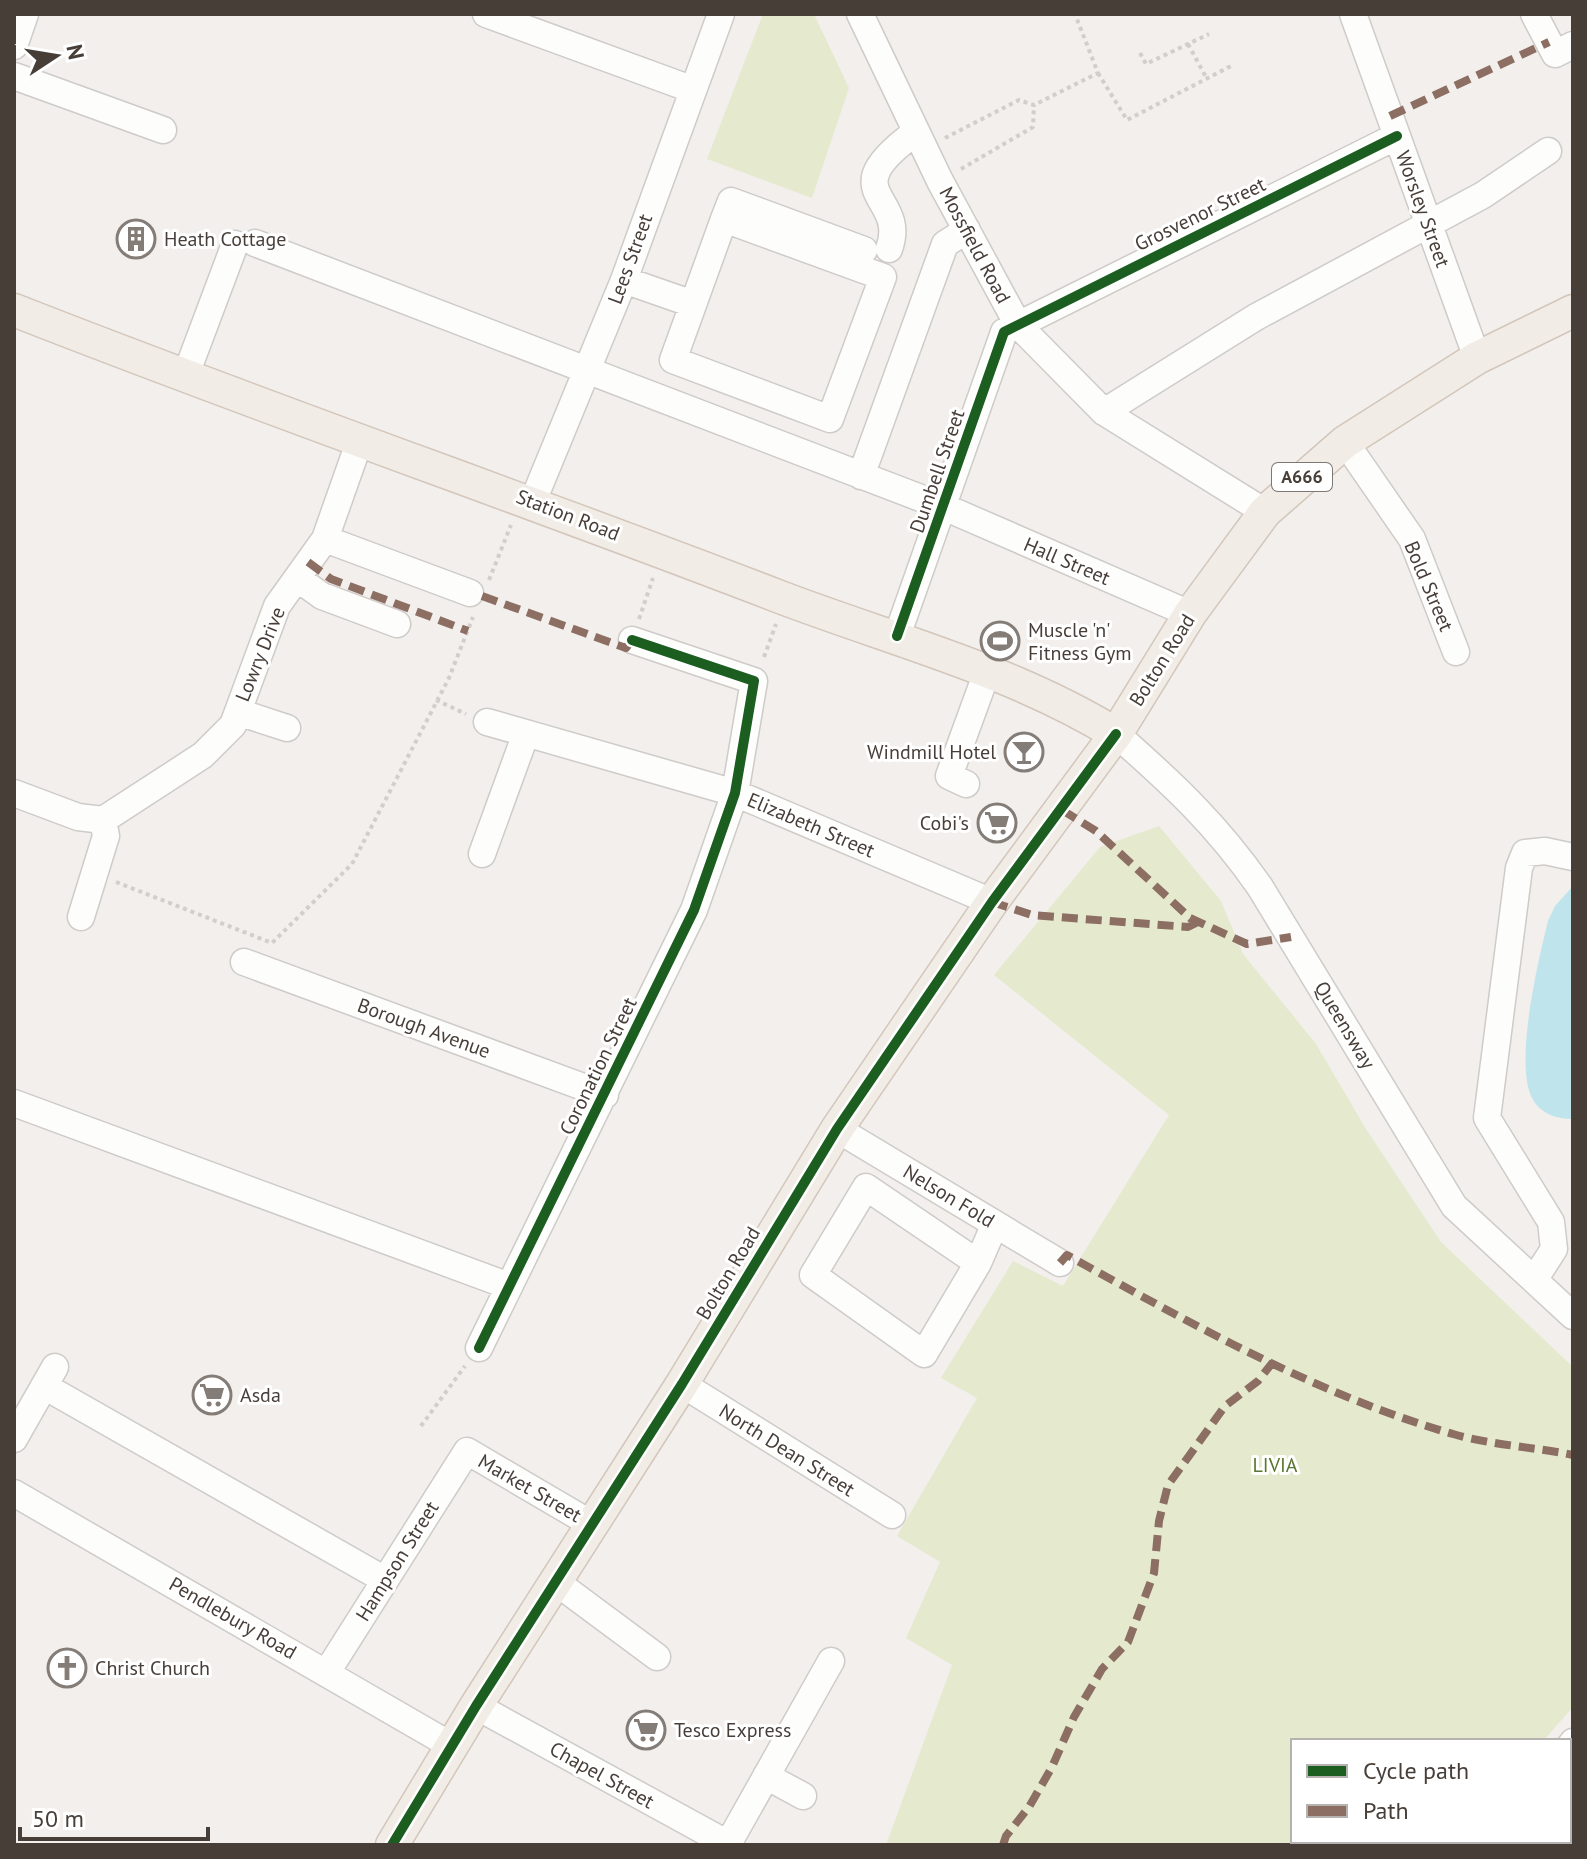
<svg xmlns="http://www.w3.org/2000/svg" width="1587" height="1859" font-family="'PT Sans',sans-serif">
<rect width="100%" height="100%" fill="#f2efec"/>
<path fill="#e5eace" d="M763,14h51l35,74 -37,110 -105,-39z
M1159,826l62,75 22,53 73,90 50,85 75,113 132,125v340l-30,34h-250v100h191l-2,4h-596l66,-180 -46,-27 34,-76 -43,-26 80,-138 -36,-20 72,-117 50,25 106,-171 -175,-140 106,-128z"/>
<path fill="#c0e4ec" d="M1573,886v233c-15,0 -29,-4 -38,-16 -24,-31 4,-145 13,-182l7,-15z"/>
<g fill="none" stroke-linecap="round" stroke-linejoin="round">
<g stroke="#cecbc8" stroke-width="29">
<path id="minor" d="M486,14l205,75
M860,14l80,167 78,144 86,87 161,100
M1353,14l124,344
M1534,14l21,40 18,-9
M14,46l11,-32
M14,76l149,54
M724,219l159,58 -53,142 -157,-59z
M724,219l7,-18 133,49
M255,243l689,264 246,107
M889,249c20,-55 -60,-54 27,-117
M624,280l69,24
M185,377l50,-133
M1104,412l152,-95 227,-122 65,-44
M1345,442l67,97 44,113
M861,476l84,-232 22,-14
M533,501l91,-221 97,-266
M325,539l145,54
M297,578l25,18 75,28
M897,636l107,-304 393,-196
M238,712l49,16
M487,722l248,71 257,109
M1116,734c57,50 101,91 144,153l194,319 119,110
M966,784l-17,-8 38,-104
M14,793l64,24 25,3
M103,820l100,-65 30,-30 44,-119 48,-67 35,-99
M482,854l43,-118
M81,917l25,-81 -3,-16
M244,962l361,133
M14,1103l495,183
M837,1129l223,134
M978,1263l-112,-76 -53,88 111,79 54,-91 17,-39
M1534,1280l20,-31 -3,-27 -64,-104 32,-250 6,-15 20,-2 28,6
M479,1348l215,-438 41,-117 19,-112 -122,-41
M682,1384l210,131
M44,1386l341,194
M14,1439l41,-72
M14,1493l438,253
M556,1582l101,75
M327,1672l140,-221 126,74
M476,1706l252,138 103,-183
M1569,1747l4,-5
M766,1776l37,20
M1504,1845l2,-4"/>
</g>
<g stroke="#d3c6bb" stroke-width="35">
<path id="major" d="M14,310c254,100 512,189 766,287 113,43 232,73 336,137
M392,1845l84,-139 206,-322 155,-255 155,-227 124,-168 74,-120 75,-102 80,-70 132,-84 96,-47"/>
</g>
<path stroke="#d2cecb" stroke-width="4" stroke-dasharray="4 4" stroke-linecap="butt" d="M1188,44l19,35
M1140,53l6,11 63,-30
M1098,73l29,47 104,-54
M945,138l74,-38 15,5 64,-32 -23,-59
M961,169l72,-42 1,-22
M489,580l22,-55
M639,619l14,-41
M764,657l12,-33
M436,700l30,14
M116,882l156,61 80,-79 97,-186 24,-61
M421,1426l44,-60"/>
<use href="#minor" stroke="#fdfdfc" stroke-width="26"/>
<use href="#major" stroke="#f1ece5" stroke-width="32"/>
<path stroke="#8d6e63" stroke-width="8" stroke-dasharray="16 8" stroke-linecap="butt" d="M1390,116l159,-74
M308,562l23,17 137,52
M482,596l144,52 6,-8
M1062,810l34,21 94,87 57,26 44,-7
M992,902l40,13 156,12 10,-5
M1060,1263l7,-8c123,68 250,140 386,179 38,11 81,13 120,21
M1003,1845l3,-9 23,-29 23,-40 22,-50 28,-48 26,-27 26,-69 5,-52 9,-36 57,-79 33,-25 15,-19"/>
<g stroke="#fff" stroke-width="15">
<path id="cycleway" d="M897,636l107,-304 393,-196
M479,1348l215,-438 41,-117 19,-112 -122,-41
M392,1845l84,-139 206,-322 155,-255 155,-227 124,-168"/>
</g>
<use href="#cycleway" stroke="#1b5e20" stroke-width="10"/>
</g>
<defs>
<g id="building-ring" transform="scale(2)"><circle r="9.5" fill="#fff" stroke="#837c77" stroke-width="1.5"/><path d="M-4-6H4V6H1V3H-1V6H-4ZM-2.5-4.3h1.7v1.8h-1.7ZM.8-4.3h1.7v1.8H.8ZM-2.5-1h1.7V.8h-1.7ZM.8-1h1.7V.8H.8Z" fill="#837c77"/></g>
<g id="stadium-ring" transform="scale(2)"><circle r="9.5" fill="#fff" stroke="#837c77" stroke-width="1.5"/><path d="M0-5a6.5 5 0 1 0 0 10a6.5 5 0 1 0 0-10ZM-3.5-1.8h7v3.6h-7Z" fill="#837c77"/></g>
<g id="bar-ring" transform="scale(2)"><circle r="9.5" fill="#fff" stroke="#837c77" stroke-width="1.5"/><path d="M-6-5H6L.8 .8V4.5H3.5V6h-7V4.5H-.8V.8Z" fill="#837c77"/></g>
<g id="supermarket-ring" transform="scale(2)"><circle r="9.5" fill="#fff" stroke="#837c77" stroke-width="1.5"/><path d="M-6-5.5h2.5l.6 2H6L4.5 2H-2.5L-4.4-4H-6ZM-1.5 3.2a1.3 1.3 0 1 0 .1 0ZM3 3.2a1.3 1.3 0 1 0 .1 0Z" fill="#837c77"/></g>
<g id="church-ring" transform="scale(2)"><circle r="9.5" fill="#fff" stroke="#837c77" stroke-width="1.5"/><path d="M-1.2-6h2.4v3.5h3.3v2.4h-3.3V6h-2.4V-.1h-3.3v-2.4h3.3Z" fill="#837c77"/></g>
</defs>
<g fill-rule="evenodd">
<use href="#building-ring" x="136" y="239"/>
<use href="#stadium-ring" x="1000" y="641"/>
<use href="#bar-ring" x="1024" y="752"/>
<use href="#supermarket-ring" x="997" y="823"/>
<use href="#supermarket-ring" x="212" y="1395"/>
<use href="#church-ring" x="67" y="1668"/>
<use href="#supermarket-ring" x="646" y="1730"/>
</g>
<g text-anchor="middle" stroke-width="6" stroke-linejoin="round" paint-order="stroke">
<rect fill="#fff" stroke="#7e7874" stroke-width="2" x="1272" y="463" width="60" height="28" rx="6"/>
<g font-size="18" font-weight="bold" fill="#473e38">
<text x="1302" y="483">A666</text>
</g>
<g font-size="20" fill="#473e38" stroke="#fff">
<text transform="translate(1423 209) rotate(70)" y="7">Worsley Street</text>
<text transform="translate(1200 214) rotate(-26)" y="7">Grosvenor Street</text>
<text transform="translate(975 245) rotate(62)" y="7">Mossfield Road</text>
<text transform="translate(630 259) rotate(-70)" y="7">Lees Street</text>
<text transform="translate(937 471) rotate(-71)" y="7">Dumbell Street</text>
<text transform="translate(568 515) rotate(21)" y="7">Station Road</text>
<text transform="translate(1067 561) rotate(23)" y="7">Hall Street</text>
<text transform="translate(1429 586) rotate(67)" y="7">Bold Street</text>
<text transform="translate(260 654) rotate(-68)" y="7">Lowry Drive</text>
<text transform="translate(1162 660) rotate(-58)" y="7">Bolton Road</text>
<text transform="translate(811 825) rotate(23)" y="7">Elizabeth Street</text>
<text transform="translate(1345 1025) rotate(59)" y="7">Queensway</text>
<text transform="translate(424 1028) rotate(20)" y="7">Borough Avenue</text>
<text transform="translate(598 1066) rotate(-64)" y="7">Coronation Street</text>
<text transform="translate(949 1196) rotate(31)" y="7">Nelson Fold</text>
<text transform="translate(728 1273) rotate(-59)" y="7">Bolton Road</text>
<text transform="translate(787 1450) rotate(32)" y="7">North Dean Street</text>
<text transform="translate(530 1488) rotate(30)" y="7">Market Street</text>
<text transform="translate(397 1561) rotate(-58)" y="7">Hampson Street</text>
<text transform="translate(233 1618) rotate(30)" y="7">Pendlebury Road</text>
<text transform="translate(602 1775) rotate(29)" y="7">Chapel Street</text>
</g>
<g font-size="20" fill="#473e38" stroke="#fff" text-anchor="start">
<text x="164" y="246">Heath Cottage</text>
<text x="1028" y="637">Muscle 'n'<tspan x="1028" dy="23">Fitness Gym</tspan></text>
<text x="996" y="759" text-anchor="end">Windmill Hotel</text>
<text x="969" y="830" text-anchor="end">Cobi's</text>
<text x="240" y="1402">Asda</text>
<text x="95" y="1675">Christ Church</text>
<text x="674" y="1737">Tesco Express</text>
</g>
<g font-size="20" fill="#59752f" stroke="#fff">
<text x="1275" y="1472">LIVIA</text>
</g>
</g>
<rect width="1587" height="1859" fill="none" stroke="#473e38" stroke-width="32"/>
<rect x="1291" y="1739" width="280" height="104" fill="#ffffff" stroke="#b5b2af" stroke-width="2"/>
<rect x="1307" y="1765" width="40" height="12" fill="#1b5e20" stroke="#b5b2af" stroke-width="2"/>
<text x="1363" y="1779" font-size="24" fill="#473e38">Cycle path</text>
<rect x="1307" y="1805" width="40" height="12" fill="#8d6e63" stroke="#b5b2af" stroke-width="2"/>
<text x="1363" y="1819" font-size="24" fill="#473e38">Path</text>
<g transform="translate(56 56) rotate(78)" stroke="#ffffff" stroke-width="6" paint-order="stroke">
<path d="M0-6L14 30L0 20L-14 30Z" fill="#473e38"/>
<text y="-12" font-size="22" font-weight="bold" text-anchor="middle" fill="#473e38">N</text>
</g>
<path d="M20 1827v12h188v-12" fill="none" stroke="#473e38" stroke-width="4"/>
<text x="32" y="1827" font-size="24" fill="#473e38" stroke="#ffffff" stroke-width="6" paint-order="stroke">50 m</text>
</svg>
